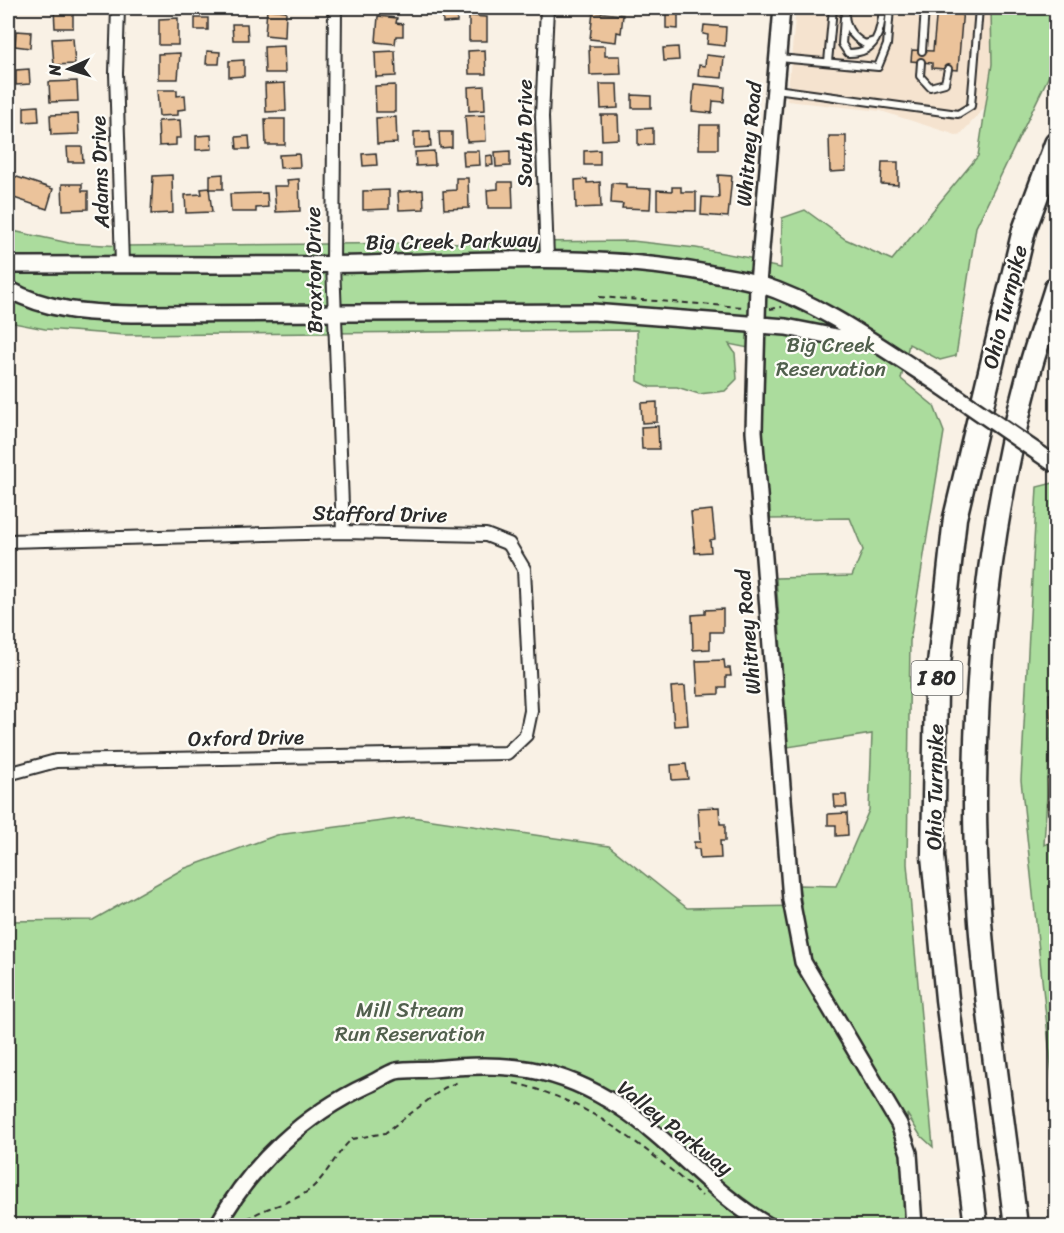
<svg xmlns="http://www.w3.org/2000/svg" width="1064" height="1233" font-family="Sriracha,sans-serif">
<rect width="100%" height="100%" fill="#f9f1e5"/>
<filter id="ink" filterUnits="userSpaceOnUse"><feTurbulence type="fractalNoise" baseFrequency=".0167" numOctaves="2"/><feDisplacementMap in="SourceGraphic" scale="12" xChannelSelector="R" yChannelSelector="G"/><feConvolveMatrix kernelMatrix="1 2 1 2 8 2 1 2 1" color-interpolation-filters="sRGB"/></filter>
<g filter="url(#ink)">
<path fill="#f5e3cf" d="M796,8h195l1,56 -6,42 -27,30 -78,-25 -94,-10z"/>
<path fill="#abdc9d" stroke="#6b8464" stroke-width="1.5" d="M991,8h65v53l-80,166 -20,129 -16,4 -31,-16 -8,35 33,27 10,26 -34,209 -3,223 26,283 -13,-12 -13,-21 10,111h-909v-304l85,-1 90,-51 94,-34 135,-18 197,29 78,62 115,-2 -3,-21 37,1 33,-76 3,-76 -84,13 -12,-169 76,-2 11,-26 -13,-32 -80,1v-12h-10l-1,-157 -30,-6 6,9 2,26 -12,12 -26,3 -22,-7h-27l-12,-6 -1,-51 -513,5 -79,-6 -37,-7v-92l61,13 53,3 510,-5 64,7 70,13v4l15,3 1,-50 23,-8 40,29 47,21 86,-104 14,-92z
M1053,483l3,3v187l-2,1 -10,171 12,-5v272l-35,-332 16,-293z"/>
<path fill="#ebc39b" stroke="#2b2b2b" stroke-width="1.5" d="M54,8h19v20h-18z
M161,8h19v3h-19z
M639,8h13v4h-13z
M689,8h42v5l-42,-2z
M853,8h26v4l-26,-2z
M937,8h26l-5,62 -26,-2v-5l-21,-2 1,-11 21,1z
M267,9l19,2 -1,26 -20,-2z
M442,9h15v13l-14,1z
M593,12l30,3 -2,18 -4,-1 -1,10 -26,-3z
M666,12l12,1v16l-12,-1z
M378,16l19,2 -1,5 7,1v12h-7l-1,8 -19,-2z
M469,16l18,1v24h-18z
M178,18v27h-19v-26z
M195,18h13v12h-13z
M232,24h15l1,16h-15z
M704,25l22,2 -1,19 -18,-2 1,-9 -5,-1z
M16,31l15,1 -1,16 -15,-2z
M73,38l2,26 -21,1 -2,-26z
M284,46l1,27h-20l-1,-26z
M589,46h16v10h15l1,18 -31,1z
M678,47l1,13 -15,1 -1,-13z
M485,50l1,24h-17l-1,-23z
M207,51l13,1 -1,12h-13z
M395,51l1,25 -20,1 -1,-25z
M180,53l-2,26h-20v-25z
M706,55l18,2 -2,21 -24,-2 1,-11 6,1z
M244,60v16l-15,1v-16z
M29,69l1,15 -14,1v-15z
M77,81l1,20 -28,1 -1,-20z
M285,83l1,28 -20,1 -1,-28z
M600,84h17l1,24 -17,1z
M694,84l31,3 -1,15 -11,-1 -1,12 -20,-2z
M395,85v27h-19l-1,-26z
M484,86l1,24 -16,1 -1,-24z
M157,90h20v6l8,-1 1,14 -8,1v5l-19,1z
M632,95l19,1v12h-19z
M38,106l1,15 -15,1v-15z
M78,114l1,20 -28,1 -1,-20z
M485,115l1,26 -19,1 -2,-26z
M601,115h17l1,24 -17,1z
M396,117l1,26 -20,1 -1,-26z
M265,119h20v26h-19z
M180,120l1,18h-5v7l-17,1 -1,-25z
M700,125h18v24h-19z
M653,128v16l-15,1v-16z
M430,131l1,16 -17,1v-16z
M439,132h13v15l-12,1z
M211,135l1,14 -16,1v-14z
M249,136l1,13h-13l-1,-12z
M829,136h17v35l-16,1z
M67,147h15l1,15h-15z
M600,150v15h-16v-14z
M434,151l1,14 -19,1 -1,-14z
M463,151h16l1,14 -16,1z
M510,151v15l-14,1 -1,-15z
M376,153l1,12 -14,1 -1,-12z
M299,154l1,13 -20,1 -1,-13z
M492,155l1,10 -7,1v-10z
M882,162h16v23l-17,-1z
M8,174l45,15 -6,20 -39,-13z
M223,174v15h-13v-14z
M172,175l1,38 -22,1 2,-38z
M718,175l14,1 -4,41 -27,-2 1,-18 17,1z
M456,178h12l1,30 -25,1 -1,-18 13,-1z
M299,179l1,32 -24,1 -2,-26h14l-1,-6z
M587,179v4l13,-1 1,25 -25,1 -1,-28z
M498,182h14l1,26h-25l-1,-18 11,-1z
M612,183l14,1v4l25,1 -1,20 -28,-1 1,-4 -12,-1z
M62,184h20v7h6v18l-25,1z
M672,187h9v5h15v19l-39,-1v-20l15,1z
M209,188l3,24 -26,1 -1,-18 17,-1 -1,-5z
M389,190v19l-26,1v-19z
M423,190l1,19 -25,1 -1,-18z
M267,193l1,14 -12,1v4h-25l-1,-18z
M657,402v20l-15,1 -1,-20z
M658,426l1,23h-17l-1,-22z
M712,510l3,29 -5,1 1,12 -16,1 -4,-41z
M723,609v23h-13v17l-17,1 -1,-35 13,-1v-4z
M724,660l1,8h5l1,8h-5v11h-7v7l-21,1 -2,-34z
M685,686l3,39 -14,1 -3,-39z
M1049,694h7v28h-6z
M686,764l2,15 -16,1 -1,-15z
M1047,778h9v35l-8,1z
M834,795h12l1,12h-12z
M719,807l1,17h5v17h-5l1,17 -21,1 -1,-10h-5v-7h6l-2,-34z
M847,813l1,22 -12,1v-11h-8v-11z"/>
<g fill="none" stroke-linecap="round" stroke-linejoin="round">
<g stroke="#2b2b2b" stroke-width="10">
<path id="service" d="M845,8c-1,17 5,28 20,36l9,-3
M844,18l-2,26 6,9c29,1 33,-22 35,-45
M922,51l3,-43
M779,58l99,9 9,-22 3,-37
M828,62l5,-54
M921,62l-1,14 10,11 15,-4 3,-14
M776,89l182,25 13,-8 8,-98"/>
</g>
<g stroke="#2b2b2b" stroke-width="16">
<path id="minor" d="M118,8l-2,65 6,191
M335,8l-2,256 10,268
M547,259l-5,-142 5,-109
M8,541l335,-9 143,3 23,9 15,25 7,142 -5,24 -19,18 -451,8 -48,13"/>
</g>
<g stroke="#2b2b2b" stroke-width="20">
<path id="tertiary" d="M782,8l-24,275 -4,148 37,469 12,62 96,162 10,29 5,73
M8,265c118,-1 236,1 354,-1 115,-3 232,-12 345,9 17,4 35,5 52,11 63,20 120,62 175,97
M8,289c39,22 80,24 124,25l460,-2 194,15 76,15
M217,1226c34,-62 88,-112 151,-141 9,-4 19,-11 28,-14 12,-2 25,-1 37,-2 71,-8 125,-3 187,38 53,34 93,88 149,119"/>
</g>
<g stroke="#2b2b2b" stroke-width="27">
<path id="motorway" d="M976,1226l-29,-227 -14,-143 3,-165 19,-173 69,-288 32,-86
M1016,1226c-17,-140 -41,-282 -41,-423 0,-146 17,-293 55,-434 7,-27 18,-54 26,-81"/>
</g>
<path stroke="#2b2b2b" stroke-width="2" stroke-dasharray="6 4.5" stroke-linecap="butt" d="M599,297l144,10
M770,309l12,-2
M514,1083c77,18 130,64 188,113
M238,1226c24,-20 41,-18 64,-31 23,-13 31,-39 50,-56l33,-6 59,-45 14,-6"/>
<use href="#service" stroke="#fdfcf7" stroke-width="6"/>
<use href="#minor" stroke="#fdfcf7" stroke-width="12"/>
<use href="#tertiary" stroke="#fdfcf7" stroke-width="15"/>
<use href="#motorway" stroke="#fdfcf7" stroke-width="22"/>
<g stroke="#2b2b2b" stroke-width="20" stroke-linecap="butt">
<path id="tertiary-bridge" d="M934,381l122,84"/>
</g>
<use href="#tertiary-bridge" stroke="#fdfcf7" stroke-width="15"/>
</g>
</g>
<g text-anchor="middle" stroke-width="4.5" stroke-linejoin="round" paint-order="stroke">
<rect fill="#fdfcf7" stroke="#6a6a68" stroke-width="1.5" x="911.5" y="661" width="51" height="34" rx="4.5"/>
<g font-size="20" font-weight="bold" fill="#2b2b2b">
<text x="937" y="685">I 80</text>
</g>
<g font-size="21" fill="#2b2b2b" stroke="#fdfcf7">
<text transform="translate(525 133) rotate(-90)" y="7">South Drive</text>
<text transform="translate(749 144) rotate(-85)" y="7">Whitney Road</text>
<text transform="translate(100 172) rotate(-92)" y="7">Adams Drive</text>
<text transform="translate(452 241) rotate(-1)" y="7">Big Creek Parkway</text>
<text transform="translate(314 270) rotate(-91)" y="7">Broxton Drive</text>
<text transform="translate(1005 307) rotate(-76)" y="7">Ohio Turnpike</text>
<text transform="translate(380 514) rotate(1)" y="7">Stafford Drive</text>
<text transform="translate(748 632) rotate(-95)" y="7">Whitney Road</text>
<text transform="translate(246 738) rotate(-1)" y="7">Oxford Drive</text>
<text transform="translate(935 787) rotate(-89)" y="7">Ohio Turnpike</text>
<text transform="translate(675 1128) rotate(38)" y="7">Valley Parkway</text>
</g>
<g font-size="21" fill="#51604d" stroke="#fdfcf7">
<text x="831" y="352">Big Creek<tspan x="831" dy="24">Reservation</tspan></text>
<text x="410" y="1017">Mill Stream<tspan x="410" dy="24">Run Reservation</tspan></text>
</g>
</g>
<rect width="1064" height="1233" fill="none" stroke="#fdfcf7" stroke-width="30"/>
<rect x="15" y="15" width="1034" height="1203" fill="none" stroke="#2b2b2b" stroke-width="2" filter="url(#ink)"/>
<g transform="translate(69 69) rotate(266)" stroke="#fdfcf7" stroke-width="4.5" paint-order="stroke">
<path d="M0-4.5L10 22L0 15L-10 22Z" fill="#2b2b2b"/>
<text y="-9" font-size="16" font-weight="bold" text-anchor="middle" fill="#2b2b2b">N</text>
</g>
</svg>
